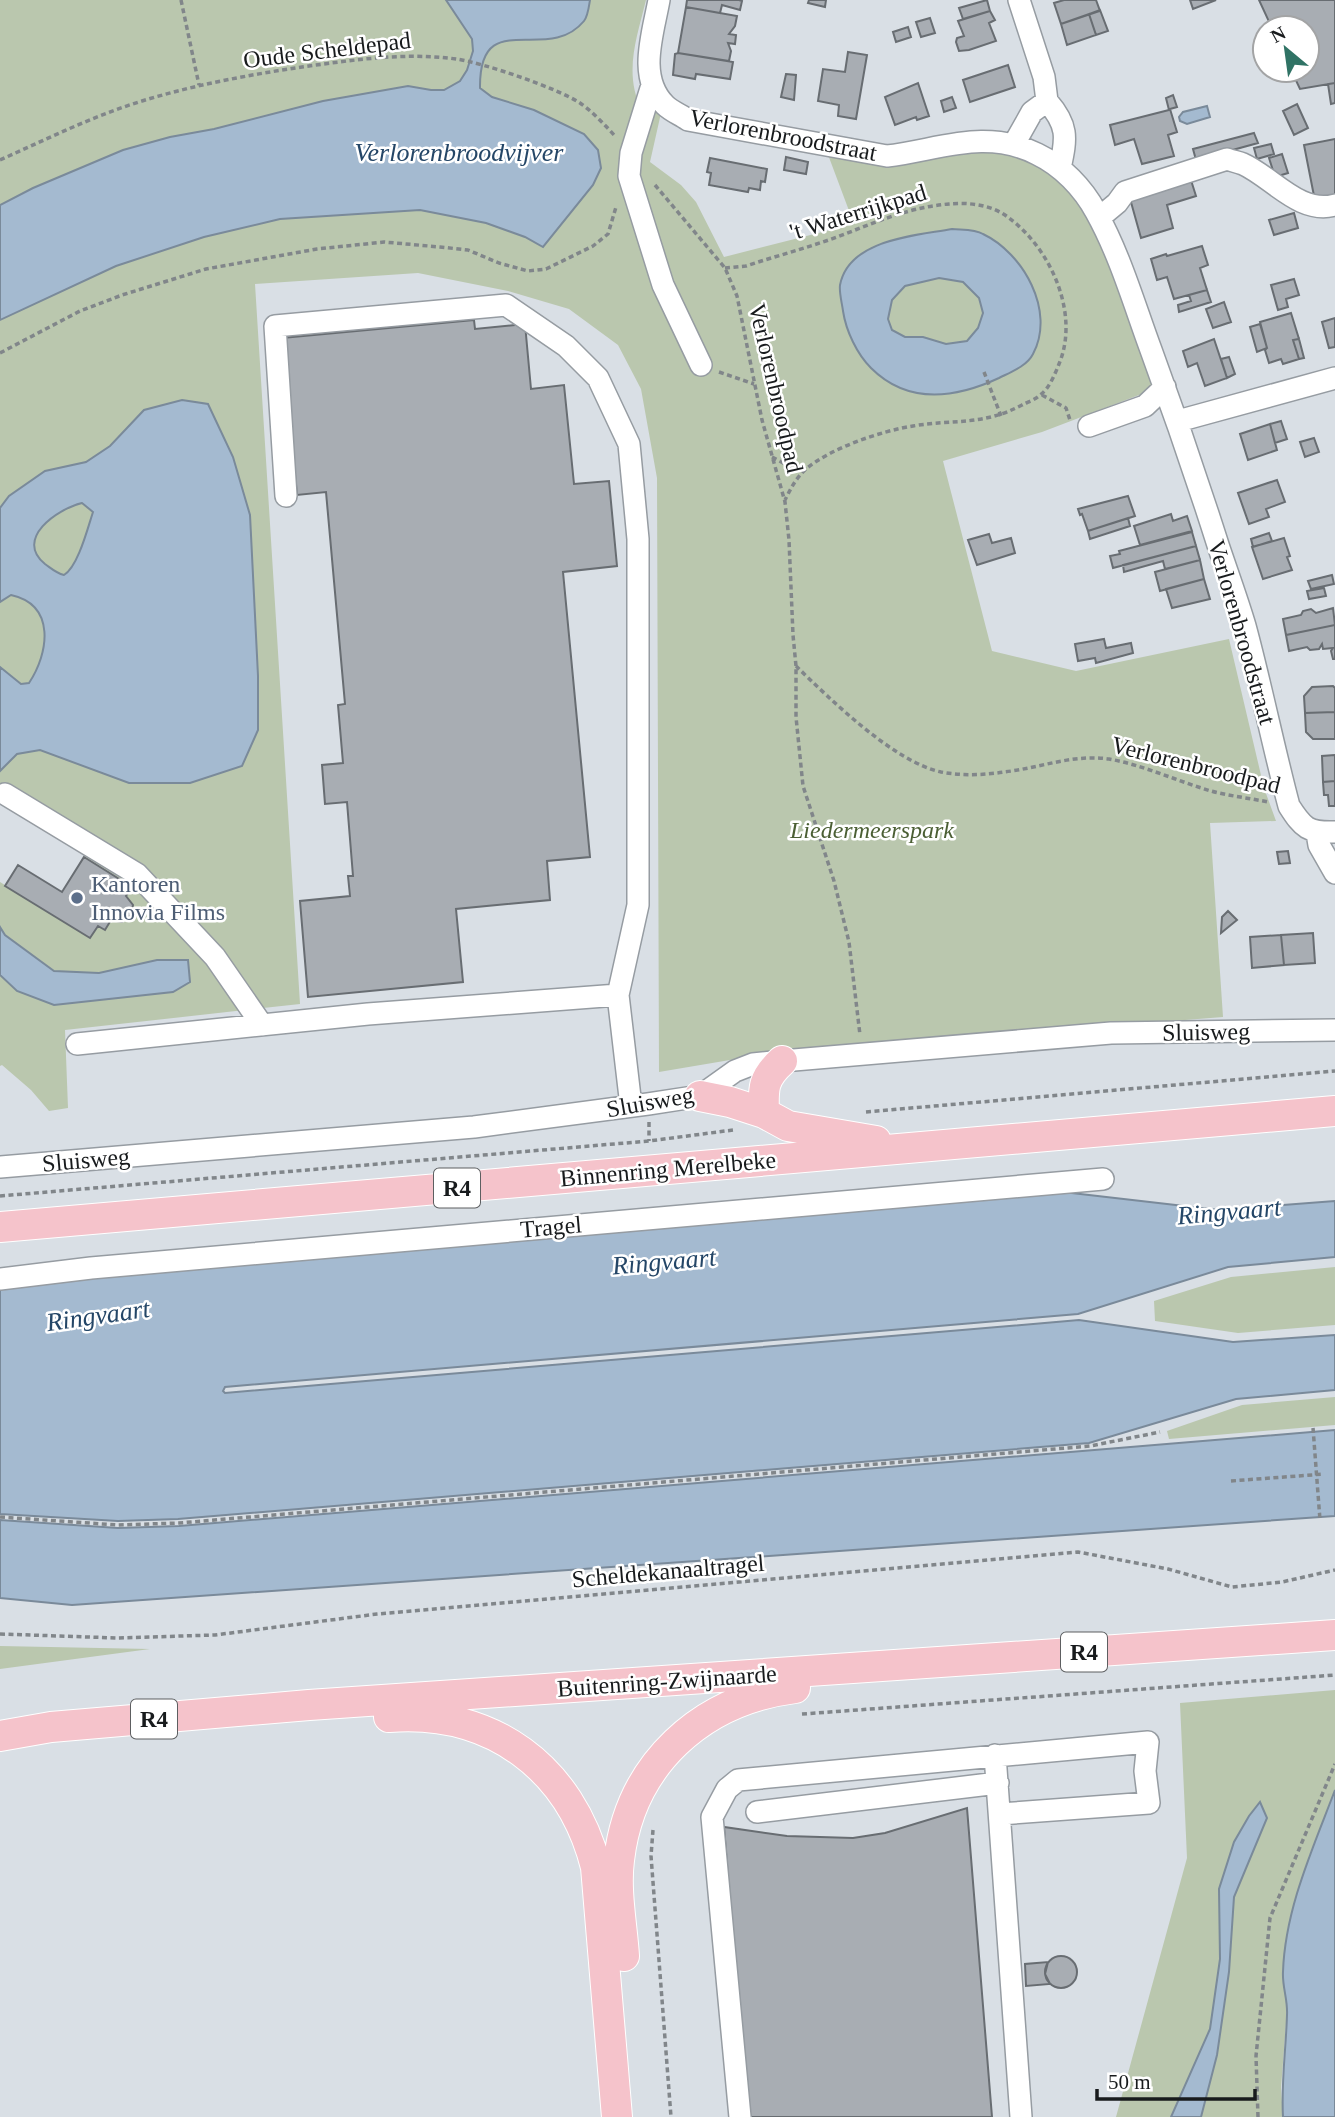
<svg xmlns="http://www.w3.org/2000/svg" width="1335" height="2117" font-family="'Times New Roman',serif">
<rect width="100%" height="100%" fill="#d9dfe5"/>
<path fill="#bac7ae" d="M0,0h646c-9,37 -23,74 -4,110l8,-8 11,11 -11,49 31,23 15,17 28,55 130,-33 -27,-72 88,5 97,-8 46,23 34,42 68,173 -118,45 -99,29 49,190 84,20 153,-32 35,149 12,33 -66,2 13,194 -451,36 -113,19 -2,-594 -16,-89 -23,-44 -49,-36 -61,-18 -90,-18 -163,11 45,720 -235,26 3,78 -19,3 -18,-21 -29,-25 -2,1v-91l17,16 37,14 119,-13 17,-10 -2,-22h-31l-58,13 -45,-2 -49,-36 -5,-8v-45l90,56 8,-12 7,4 6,-10 11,2c12,-6 14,-17 4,-26l6,-10 -48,-29 7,-10 -91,-46v-30l17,-17 23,-4 42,15 160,1 16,-36v-54l-8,-161 -17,-58 -89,-47 -34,36 -24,16 -41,9 -36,25 -9,12z
M82,503l11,9c-5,15 -15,55 -29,63 -8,-2 -12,-6 -19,-11 -31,-25 12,-55 37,-61z
M11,595c45,10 38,58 18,89h-8l-21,-17v-65z
M1335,1267v58l-97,8 -83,-12 -1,-20 77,-24z
M1335,1397v28l-166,14 -2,-8 75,-26z
M0,1646l150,3 -150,20z
M1335,1690v100l-26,66 -22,76 -4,41 4,38 -6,77 2,29h-167l71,-259 -7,-155z"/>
<path fill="#a4bad0" stroke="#7a8a9a" stroke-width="2" fill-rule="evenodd" d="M446,0h144c-1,6 -2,16 -6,21 -37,45 -105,-17 -104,67l12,9 42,13 50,24 14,16 3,18 -8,17 -50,62 -18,-10 -39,-14 -66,-13 -140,9 -76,18 -88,29 -116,54v-115l33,-17 90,-38 47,-13 44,-8 109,-28 85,-15 23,4h13l16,-9 7,-11 6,-19 -1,-12z
M1207,106l3,11 -23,7 -7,-3 -1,-4 4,-5z
M952,229c10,1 23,0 31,5 40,19 73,77 50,120 -6,12 -22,18 -34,24 -43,20 -91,27 -128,-10 -14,-14 -25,-37 -28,-57 -1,-8 -4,-18 -3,-26 9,-46 75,-49 112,-56zM939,278l24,4 16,16 4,15 -5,15 -11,13 -21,3 -23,-7h-18l-13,-7 -4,-11 4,-19 13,-14z
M182,400l26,4 25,53 17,58 8,161v54l-16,36 -52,17h-61l-89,-33 -23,4 -17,17v-104l21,17 8,-1c20,-30 27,-78 -18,-88l-11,7v-94l9,-12 36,-25 41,-9 24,-16 34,-36zM82,503l11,9c-5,15 -15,55 -29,63 -8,-2 -12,-6 -19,-11 -31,-25 12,-55 37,-61z
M0,927l5,8 49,36 45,2 58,-13h31l2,22 -17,10 -119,13 -37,-14 -17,-16z
M1063,1192l156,18 116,-9v56l-107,10 -150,47 -853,73 -2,4 2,2 854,-73 154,22 102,-7v55l-99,9 -147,44 -911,76 -60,2 -118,-7v-226l66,-9z
M1335,1430v86l-1263,89 -72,-7v-78l118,8 61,-2z
M1335,1790v327h-52c-2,-35 3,-68 4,-102 1,-15 -5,-29 -4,-43 2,-63 30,-124 52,-182z
M1260,1802l7,16 -33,79 -5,75 -12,83 -16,62h-30l39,-88 10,-70 -1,-70 15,-47 15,-26z"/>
<path fill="#a8adb3" stroke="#686d72" stroke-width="2" d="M687,0h52l3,1 -2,9 -18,-5 -2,8 -34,-6z
M809,0h17l-1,7 -17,-4z
M987,0l3,11 -27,8 -4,-11z
M1064,0h32l4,11 -39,13 -7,-21z
M1190,0h26l-23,9z
M1259,0h76v83l-35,6 -9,-19h16v-42h-35z
M686,7l51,9 -2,10 -6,8 7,1 -1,9 -7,-1 3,8 -2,10 -51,-8z
M1100,10l8,21 -12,4 -7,-21z
M990,11l5,9 -6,3 7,18 -27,9 -10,1 -3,-9 1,-4 7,-2 -6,-15z
M1089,14l7,21 -29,10 -6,-21z
M930,18l5,15 -14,4 -5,-15z
M908,27l3,10 -15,5 -3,-10z
M848,52l19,3 -11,64 -18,-3 1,-11 -21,-4 5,-32 22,3z
M678,53l55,9 -3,17 -34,-5 -1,5 -22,-4 2,-21z
M1008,65l7,22 -45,15 -7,-22z
M786,74l10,1 -2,25 -13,-3z
M918,83l11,33 -12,4 -1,-3 -21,8 -10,-28z
M1335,83v20l-4,1 -3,-20z
M1173,95l4,12 -7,2 7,23 -9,3 6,21 -32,8 -8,-25 -19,6 -5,-20 59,-15 -3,-12z
M952,97l4,11 -12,4 -3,-11z
M1297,104l11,24 -14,7 -11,-24z
M1254,133l4,10 -62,17 -3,-11z
M1335,139v57l-20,5 -11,-56z
M1271,144l3,10 -17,5 -3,-11z
M1282,154l6,19 -13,4 -6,-19z
M786,157l22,5 -2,12 -22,-4z
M710,158l57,11 -2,13 -4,-1 -1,9 -11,-2 -1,4 -39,-7 2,-12 -4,-1z
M1190,177l6,19 -29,9 6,23 -32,10 -12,-43z
M1294,213l4,15 -24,7 -5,-15z
M1202,246l6,19 -8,3 7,22 -33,9 -7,-22 -10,3 -6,-21 15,-5 1,2z
M1294,279l5,16 -13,4 2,8 -10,3 -7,-25z
M1207,290l4,12 -32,10 -1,-7 13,-4 -2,-6z
M1224,302l7,20 -18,6 -7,-19z
M1291,313l8,26 -6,1 6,19 -16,5 -2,-5 -12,4 -4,-13 2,-2 -7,-26z
M1335,318v29l-6,1 -7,-26z
M474,320l1,9 50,-5 6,65 33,-4 10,99 35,-3 8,85 -54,6 27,285 -43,4 3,39 -94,9 7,73 -155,15 -8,-96 50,-5 -2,-20h5l-6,-74 -22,2 -3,-39 21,-2 -5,-58 7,-1 -19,-212 -29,3 -15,-157z
M1260,324l7,24 -10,4 -7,-25z
M1214,339l13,39 -22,8 -8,-23 -9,4 -5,-16z
M1299,339l5,19 -5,1 -6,-19z
M1229,357l6,17 -8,4 -6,-19z
M1281,421l6,18 -12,4 -5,-19z
M1270,424l7,26 -29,10 -8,-26z
M1314,438l5,14 -14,5 -5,-15z
M1277,480l8,22 -19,7 3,8 -20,7 -11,-31z
M1128,496l7,20 -47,15 -6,-17 -2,1 -2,-6z
M1171,514l2,7 14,-5 5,15 -52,14 -6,-19z
M1128,518l2,8 -40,13 -2,-8z
M1192,532l4,14 -83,22 -3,-12 10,-2 -1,-3z
M1269,533l3,8 -19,6 -2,-8z
M989,534l3,9 19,-5 4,15 -38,12 -9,-25z
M1284,538l6,18 -3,1 5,13 -29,9 -11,-32z
M1196,546l4,14 -35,9 -2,-8 -39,11 -1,-7z
M1200,560l4,19 -44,12 -5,-19z
M1332,575l2,9 -23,5 -3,-8z
M1204,579l6,20 -38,9 -6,-19z
M1324,588l2,8 -17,3 -2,-8z
M1333,608l2,17 -49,10 -3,-16 18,-4 2,-4 8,-2 5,4z
M1335,625v34h-2l-2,-8 2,-3 -10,1 -1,-5 -3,5 -9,1 -3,-3 -18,4 -3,-16z
M1104,639l2,9 25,-5 2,10 -37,10 -1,-5 -17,3 -3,-17z
M1333,686l2,2v24l-30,1 -1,-17 8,-9z
M1335,712v27h-22l-7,-7 -1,-19z
M1335,755v26l-12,1 -1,-26z
M1335,781v25h-6l-1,-11h-4l-1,-13z
M1288,851l2,12 -11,1 -2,-12z
M84,857l48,30 -6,9 7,9 -2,10 -9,7 -11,-2 -6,10 -7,-4 -8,12 -85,-52 13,-21 44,27z
M1228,911l9,9 -16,13 1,-16z
M1313,933l2,30 -31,2 -3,-30z
M1281,935l3,30 -32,3 -2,-31z
M967,1808l25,309h-245l-23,-290 63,9 66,2 32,-5z
M1045 1972a16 16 0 1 1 32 0a16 16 0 1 1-32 0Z
M1048,1962l-3,12 5,10 -24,2 -1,-22z"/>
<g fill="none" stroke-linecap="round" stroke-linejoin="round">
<g stroke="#969ca2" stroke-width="24">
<path id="minor" d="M659,0c-6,34 -22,77 6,105 6,6 16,10 23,15l199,36c52,-6 98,-28 150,-2 25,12 46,34 59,58 24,43 38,92 55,138 24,65 46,129 67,195 9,27 19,54 27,81 16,59 28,120 44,180 14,22 19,27 46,26
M1019,0l25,77 3,24
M652,85l-21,68 -2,23 34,109 38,80
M1014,144l18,-32 15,-11c21,24 20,36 13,67
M1099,218l18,-15 8,-11 102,-33c5,2 11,3 16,5 29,13 57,51 92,41
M1178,421l157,-43
M1089,426l56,-20 20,-19
M286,496l-11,-170 231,-21 60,41 32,32 31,66 9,95v366l-20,90 13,111
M5,794l132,80 78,83 47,68
M1317,833l2,12 16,28
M77,1044l291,-30 250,-19
M0,1167l474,-40 174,-23 52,-8 35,-25 18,-7 29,-3 329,-28 224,-3
M0,1279l91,-11 1012,-89
M995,1755l26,362
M757,1812l241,-29
M740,2117l-28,-300 15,-28 11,-9 410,-38 -3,29 4,32 -149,11"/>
</g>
<g stroke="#fff" stroke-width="32">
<path id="highway" d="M700,1096l30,6 34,11 24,13 88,15
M764,1113c-1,-25 -1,-35 18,-52
M0,1227l1335,-116
M389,1717c103,-8 182,51 207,150l21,250
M0,1736l51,-9 258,-22 1026,-70
M624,1956c-2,-31 -9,-65 -5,-96 11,-96 82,-160 176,-172"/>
</g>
<path stroke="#81868a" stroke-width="3.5" stroke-dasharray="5 3.5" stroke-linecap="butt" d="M181,0l18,85
M0,160c47,-21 93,-44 142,-59 52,-16 106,-26 160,-34 51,-7 103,-15 154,-8 28,4 101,29 124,44 13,9 24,21 35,33
M655,185l70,83 12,28 25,124 23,82 4,38 4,95 3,31v51l7,69 31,95 15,61 11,93
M725,268l21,-2c30,-10 61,-18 91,-29 37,-14 72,-30 112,-33 20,-2 44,1 60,14 42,31 71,96 50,146 -4,10 -10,25 -19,31 -5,5 -13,7 -18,10 -40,21 -67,14 -109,21 -32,5 -82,22 -107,43 -10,9 -15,19 -21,31
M0,353l80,-42 42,-16 84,-26 111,-20 67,-7 56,5 28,3 31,13 29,8 18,-2 47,-23 15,-12 8,-27
M719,372l35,12
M984,372l17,44
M1042,395l24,13 4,12
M772,457l15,8 19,4
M796,666c34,33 98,96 145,106 21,4 43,3 63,0 36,-4 68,-18 105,-13 34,6 68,22 102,32 18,5 38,7 57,11
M866,1112l469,-41
M649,1122v19
M0,1196l649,-55 84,-11
M1231,1481l93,-7
M0,1517l118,8 61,-2 911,-77 70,-14
M0,1634l117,4 98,-3 162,-21 701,-62 90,17 64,18 50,-5 53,-12
M802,1714l533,-39
M653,1830l-2,26 20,261
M1258,2117l-2,-61 14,-138 65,-154"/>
<use href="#minor" stroke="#fff" stroke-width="21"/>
<use href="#highway" stroke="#f5c3cb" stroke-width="30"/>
<path stroke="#81868a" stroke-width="3.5" stroke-dasharray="5 3.5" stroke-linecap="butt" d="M1313,1428l7,92"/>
</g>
<circle fill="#5c6f8a" stroke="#fff" stroke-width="2.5" cx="77" cy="898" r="7"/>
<g text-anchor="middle" stroke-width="5" stroke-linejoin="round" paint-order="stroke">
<g fill="#fff" stroke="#5d5f61" stroke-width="2">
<rect x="434" y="1168.5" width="46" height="39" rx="5"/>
<rect x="1061" y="1632.5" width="46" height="39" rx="5"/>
<rect x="131" y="1699.5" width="46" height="39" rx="5"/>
</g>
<g font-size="23" font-weight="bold" fill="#181b1d">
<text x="457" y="1196">R4</text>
<text x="1084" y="1660">R4</text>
<text x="154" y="1727">R4</text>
</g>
<g font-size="24" fill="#181b1d" stroke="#fff">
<text transform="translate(327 50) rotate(-7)" y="8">Oude Scheldepad</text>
<text transform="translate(783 135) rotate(11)" y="8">Verlorenbroodstraat</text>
<text transform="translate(858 212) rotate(-17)" y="8">'t Waterrijkpad</text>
<text transform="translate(776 388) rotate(77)" y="8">Verlorenbroodpad</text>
<text transform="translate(1242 632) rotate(74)" y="8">Verlorenbroodstraat</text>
<text transform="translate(1196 765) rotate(14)" y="8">Verlorenbroodpad</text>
<text transform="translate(1206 1032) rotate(-1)" y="8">Sluisweg</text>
<text transform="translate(650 1102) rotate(-10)" y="8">Sluisweg</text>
<text transform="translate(86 1160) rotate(-5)" y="8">Sluisweg</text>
<text transform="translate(668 1169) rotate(-5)" y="8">Binnenring Merelbeke</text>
<text transform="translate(551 1227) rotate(-5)" y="8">Tragel</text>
<text transform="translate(668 1571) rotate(-5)" y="8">Scheldekanaaltragel</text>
<text transform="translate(667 1681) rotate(-4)" y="8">Buitenring-Zwijnaarde</text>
</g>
<g font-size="24" font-style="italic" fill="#4b5f34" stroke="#fff">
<text x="872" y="838">Liedermeerspark</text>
</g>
<g font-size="24" fill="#4e5e75" stroke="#fff" text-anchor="start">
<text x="91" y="892">Kantoren<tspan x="91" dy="28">Innovia Films</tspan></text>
</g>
<g font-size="26" font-style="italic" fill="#244667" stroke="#fff">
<text x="459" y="161">Verlorenbroodvijver</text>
<text transform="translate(1229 1211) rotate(-5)" y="9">Ringvaart</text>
<text transform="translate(664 1261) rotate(-5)" y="9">Ringvaart</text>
<text transform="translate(98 1315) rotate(-8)" y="9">Ringvaart</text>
</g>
</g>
<g transform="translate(1286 49) rotate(331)"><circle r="33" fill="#ffffff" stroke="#a3a4a5" stroke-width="2"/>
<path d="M0-5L12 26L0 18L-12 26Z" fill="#307365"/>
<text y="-10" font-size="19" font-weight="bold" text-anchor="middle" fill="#181b1d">N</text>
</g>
<path d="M1097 2089v10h158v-10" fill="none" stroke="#181b1d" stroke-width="3.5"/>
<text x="1108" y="2089" font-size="21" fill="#181b1d" stroke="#ffffff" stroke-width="5" paint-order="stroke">50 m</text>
</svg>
